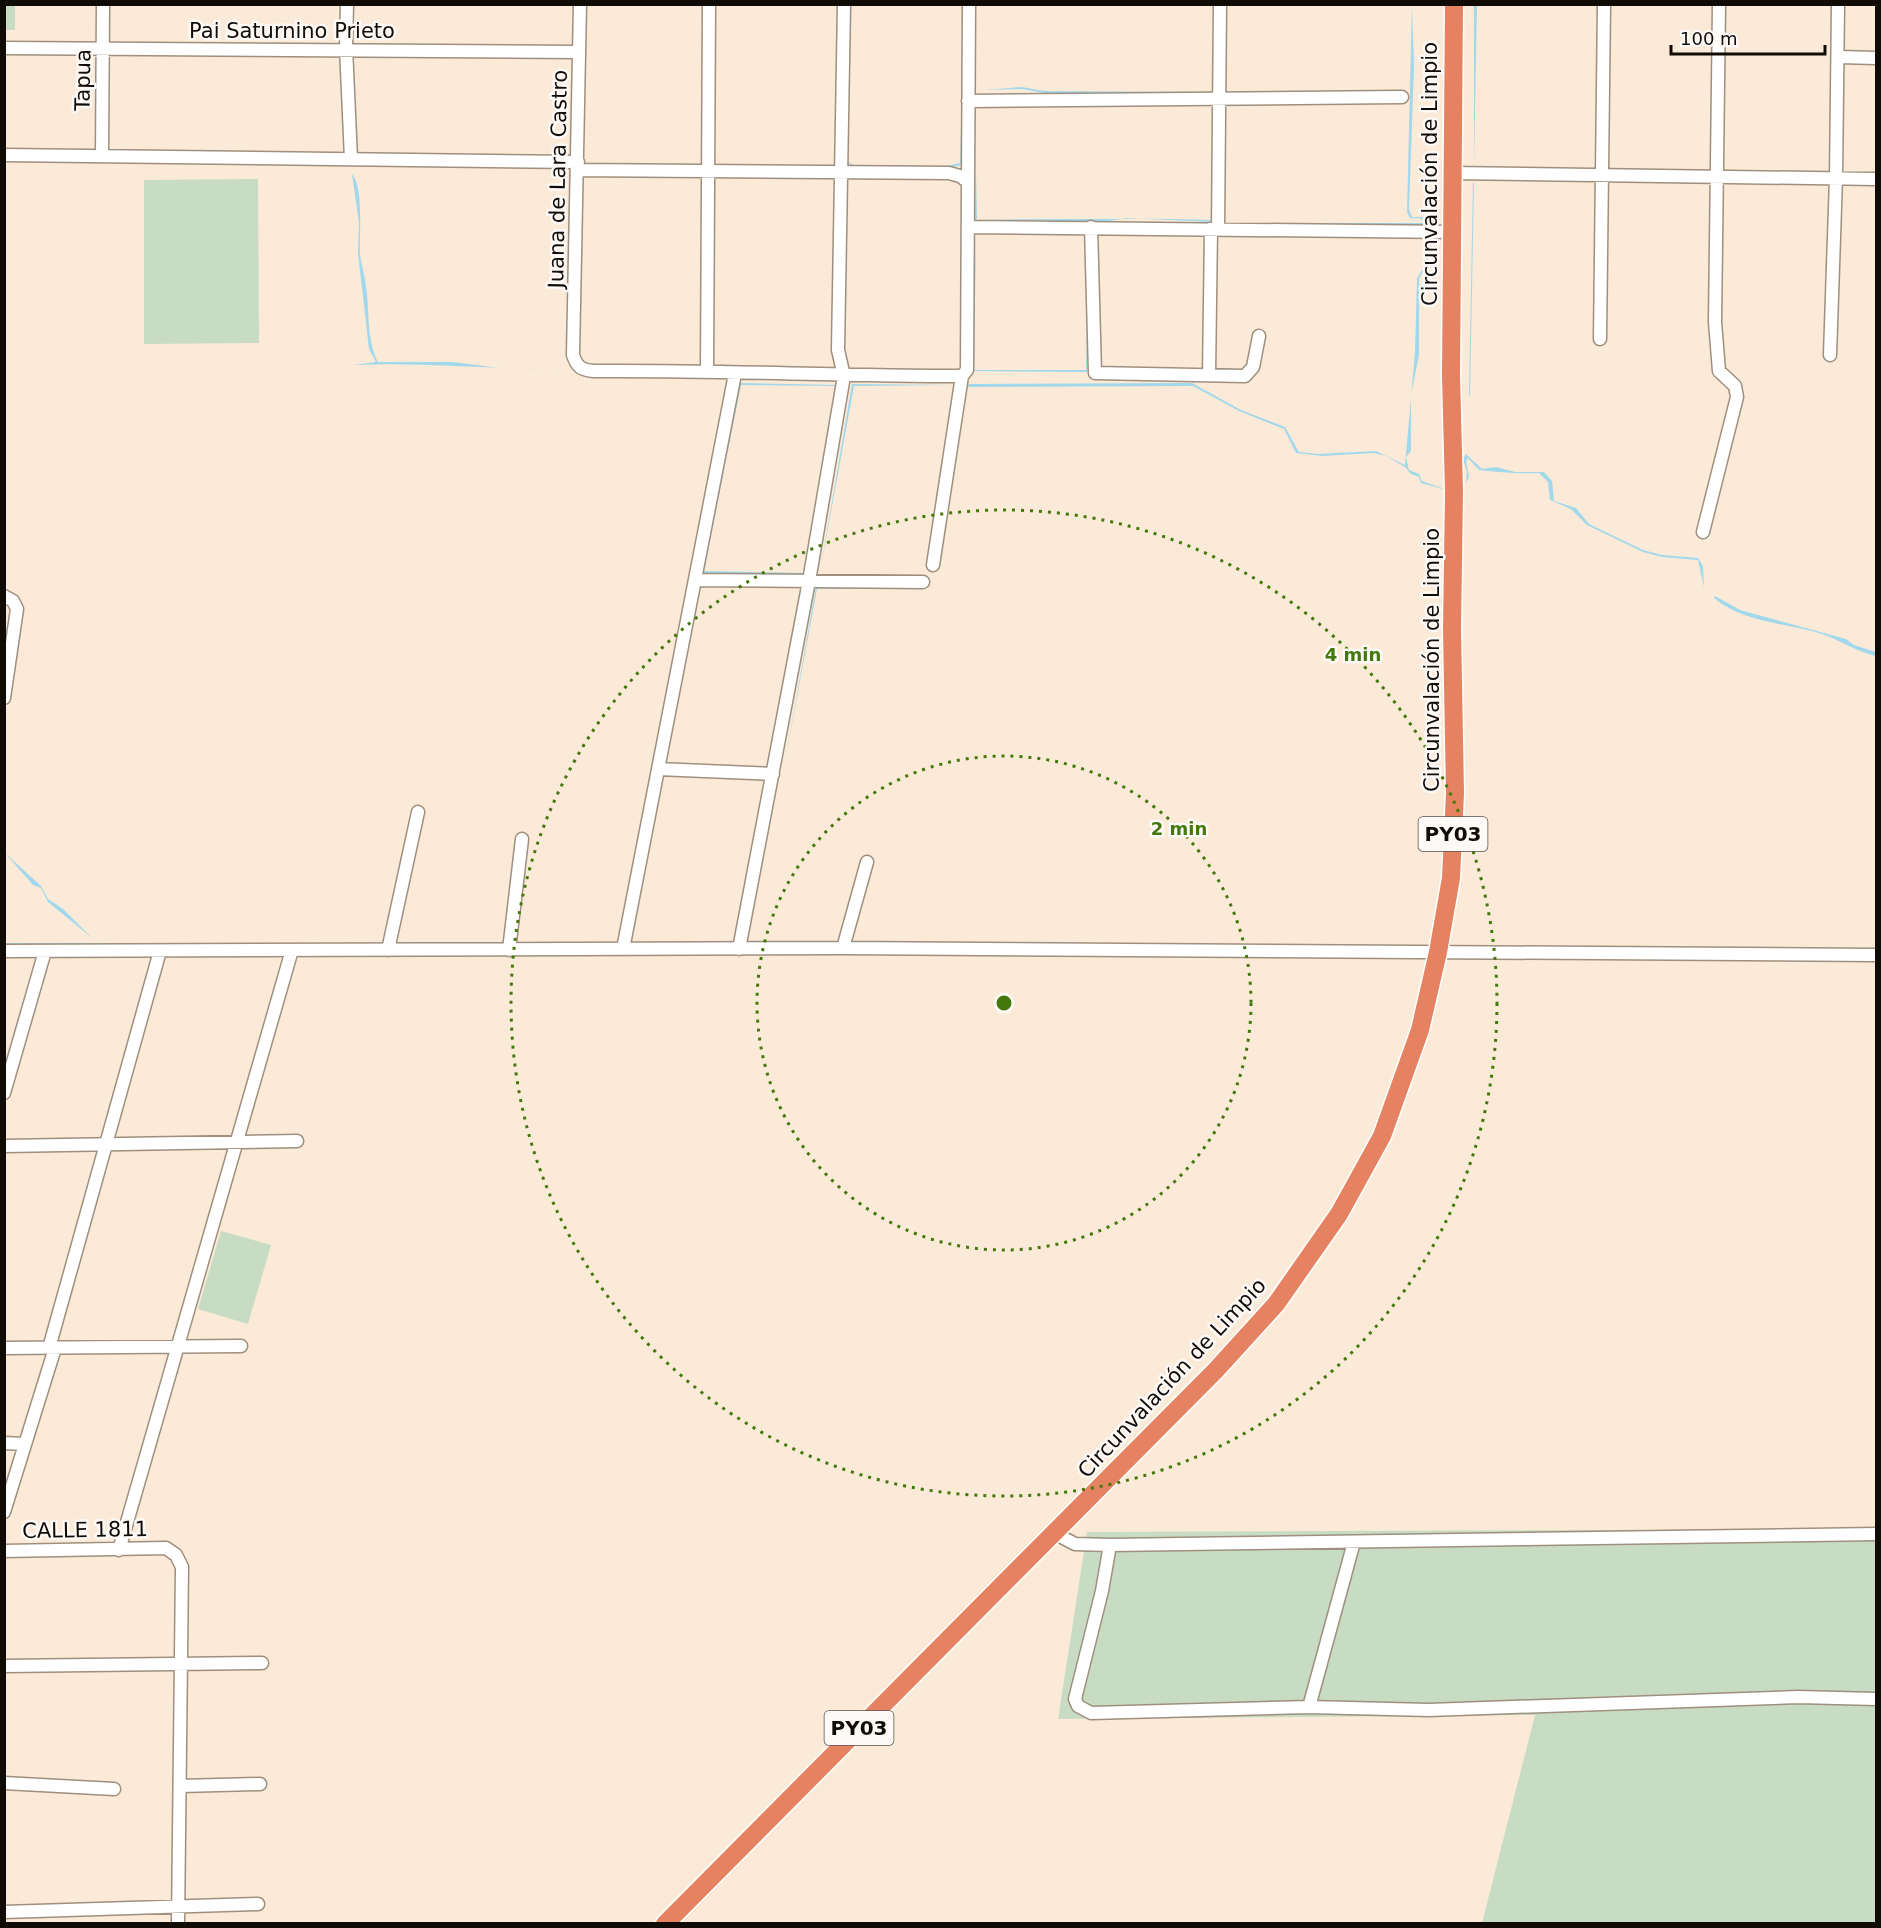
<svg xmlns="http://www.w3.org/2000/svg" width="1881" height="1928" font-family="'DejaVu Sans',sans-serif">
<rect width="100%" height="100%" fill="#fbead7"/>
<path fill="#c8dcc3" d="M5,4l10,1v25h-10z
M258,179l1,164 -115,1v-164z
M221,1231l50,14 -23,79 -50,-15z
M1876,1529v394h-394l53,-208 -477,4 29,-187z"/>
<path fill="#a2d8eb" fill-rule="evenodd" d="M1477,4l-3,165v-164z
M964,5l-2,160 -9,2 -101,-1 -5,-5 7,4 93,1 13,-3z
M1412,5l2,60 -5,145 3,7h12l2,8 -202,-2h200l-4,-5h-10l-3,-6z
M1022,87l22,4 168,1 -168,1 -22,-4 -37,1z
M1213,159l-1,63 -85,-4 -24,4 -128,-3 1,-44 1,44c78,1 156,-2 234,1z
M352,174c12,13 7,61 8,80 1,11 5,21 6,32 4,26 0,53 12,76h75l46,6 65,2c-71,-1 -140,-8 -211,-5l23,-3 -7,-13 -11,-96 1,-30z
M1473,183h1l-4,213 -1,-1z
M976,234l-2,136h112l2,-135 -1,137 -115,-1z
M1428,240v24l-9,14v77l-8,40v56l-5,6 3,13 10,4 3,7 25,9 -26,-7 -2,-6 -8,-3 -6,-7 -19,-11 -12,-3 -52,3 -26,-3 -12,-24 -45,-18 -46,-25 -225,1 1,-3 223,-1 49,27 44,17 14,25 19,2 58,-3 29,14 10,-113 2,-74 9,-14 -1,-23z
M740,383l101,2 -36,190 -102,-2zM741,385l98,1 -35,187 -100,-2z
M852,384l102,1 -100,1 -34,186z
M1466,454l16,15 14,-2 19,5h29l8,9 2,20 22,7 13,16 54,26 19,5 36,3 5,8 1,21 -6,-27 -36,-3 -19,-5 -56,-27 -16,-16 -21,-9 -2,-18 -9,-9c-20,1 -40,-1 -60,-3l-11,-12 -2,3 3,16 -3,6 1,-11 -4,-13z
M816,587l99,1 -98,1 -33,178z
M1715,596l25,14 106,29 8,6 22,7v4c-18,-4 -33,-14 -51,-21 -36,-12 -82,-12 -111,-37z
M5,853l36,33 7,13 15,10 29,29 -44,-36 -7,-14 -8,-3z
M5,943h362v1l-362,1z"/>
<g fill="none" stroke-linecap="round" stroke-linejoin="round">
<g stroke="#9e8f7e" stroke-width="15">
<path id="minor" d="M347,4l-1,43 5,112
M580,4l-7,351c4,12 8,15 21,16 122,-1 245,5 368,5l5,-6 2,-366
M4,48l575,4
M1839,57l37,1
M968,101l434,-4
M4,155l574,7
M102,156l1,-152
M578,170l371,3 11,3 8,6
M1451,173l425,6
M968,227l486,5
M1091,227l4,146 150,3 8,-9 6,-31
M1218,229l2,-225
M1600,339l4,-335
M1830,355l6,-177 2,-174
M707,370l2,-366
M1209,375l2,-146
M1703,532l34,-135 -2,-11 -16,-15 -4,-49 4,-318
M933,565l29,-189
M695,580l228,2
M4,596l9,5 4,8 -13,89
M658,769l115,5
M843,948l24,-86
M623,949l112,-575
M739,949l70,-368 35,-205 -6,-26 6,-346
M388,950l30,-138
M509,950l13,-111
M4,951l839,-3 1033,7
M4,1093l41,-142
M4,1146l293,-5
M4,1348l237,-2
M49,1348l111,-397
M4,1443l21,1
M4,1512l51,-164
M1054,1533l21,11 35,1 766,-11
M1110,1545l-8,46 -27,108 3,7 13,7 218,-6 120,3 369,-13 78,2
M119,1550l173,-600
M4,1551l162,-3 10,7 6,12 -4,357
M4,1666l258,-3
M1309,1707l45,-165
M4,1783l110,6
M180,1786l80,-2
M4,1912l254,-8"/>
</g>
<g stroke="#fff" stroke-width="21">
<path id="highway" d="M665,1924l551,-554 60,-66 63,-90 43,-78 38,-106 18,-78 13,-74 4,-85 -3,-164 2,-137 -3,-117 3,-371"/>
</g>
<use href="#minor" stroke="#fff" stroke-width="12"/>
<use href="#highway" stroke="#e58261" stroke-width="18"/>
</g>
<g fill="none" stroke="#43790c" stroke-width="3" stroke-dasharray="3 6">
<circle cx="1004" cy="1003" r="247"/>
<circle cx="1004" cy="1003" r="493"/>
</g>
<g text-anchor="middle" stroke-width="5" stroke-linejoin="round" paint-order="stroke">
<g fill="#fdf9f6" stroke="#58524e" stroke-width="1.5">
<rect x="1418.5" y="817" width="69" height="34" rx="4.5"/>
<rect x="824.5" y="1711" width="69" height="34" rx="4.5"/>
</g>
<g font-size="20" font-weight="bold" fill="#110b06">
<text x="1453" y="841">PY03</text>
<text x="859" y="1735">PY03</text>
</g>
<g font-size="21" fill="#110b06" stroke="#fdf9f6">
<text x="292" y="38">Pai Saturnino Prieto</text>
<text transform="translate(83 80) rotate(-89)" y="7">Tapua</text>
<text transform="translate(1430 174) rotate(-90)" y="7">Circunvalación de Limpio</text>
<text transform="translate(558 179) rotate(-89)" y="7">Juana de Lara Castro</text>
<text transform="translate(1432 660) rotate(-90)" y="7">Circunvalación de Limpio</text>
<text transform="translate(1172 1378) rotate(-47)" y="7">Circunvalación de Limpio</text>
<text transform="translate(85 1530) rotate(-1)" y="7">CALLE 1811</text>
</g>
</g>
<circle cx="1004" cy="1003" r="9" fill="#43790c" stroke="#fdf9f6" stroke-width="3"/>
<g font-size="18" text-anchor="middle" font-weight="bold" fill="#43790c" stroke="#fdf9f6" stroke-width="5" stroke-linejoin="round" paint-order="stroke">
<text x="1353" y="661">4 min</text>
<text x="1179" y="835">2 min</text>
</g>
<rect width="1881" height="1928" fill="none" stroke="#110b06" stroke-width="12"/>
<path d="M1671 45v9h154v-9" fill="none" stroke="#110b06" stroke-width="3"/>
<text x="1680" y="45" font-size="18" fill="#110b06" stroke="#fdf9f6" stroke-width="4.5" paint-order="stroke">100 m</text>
</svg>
